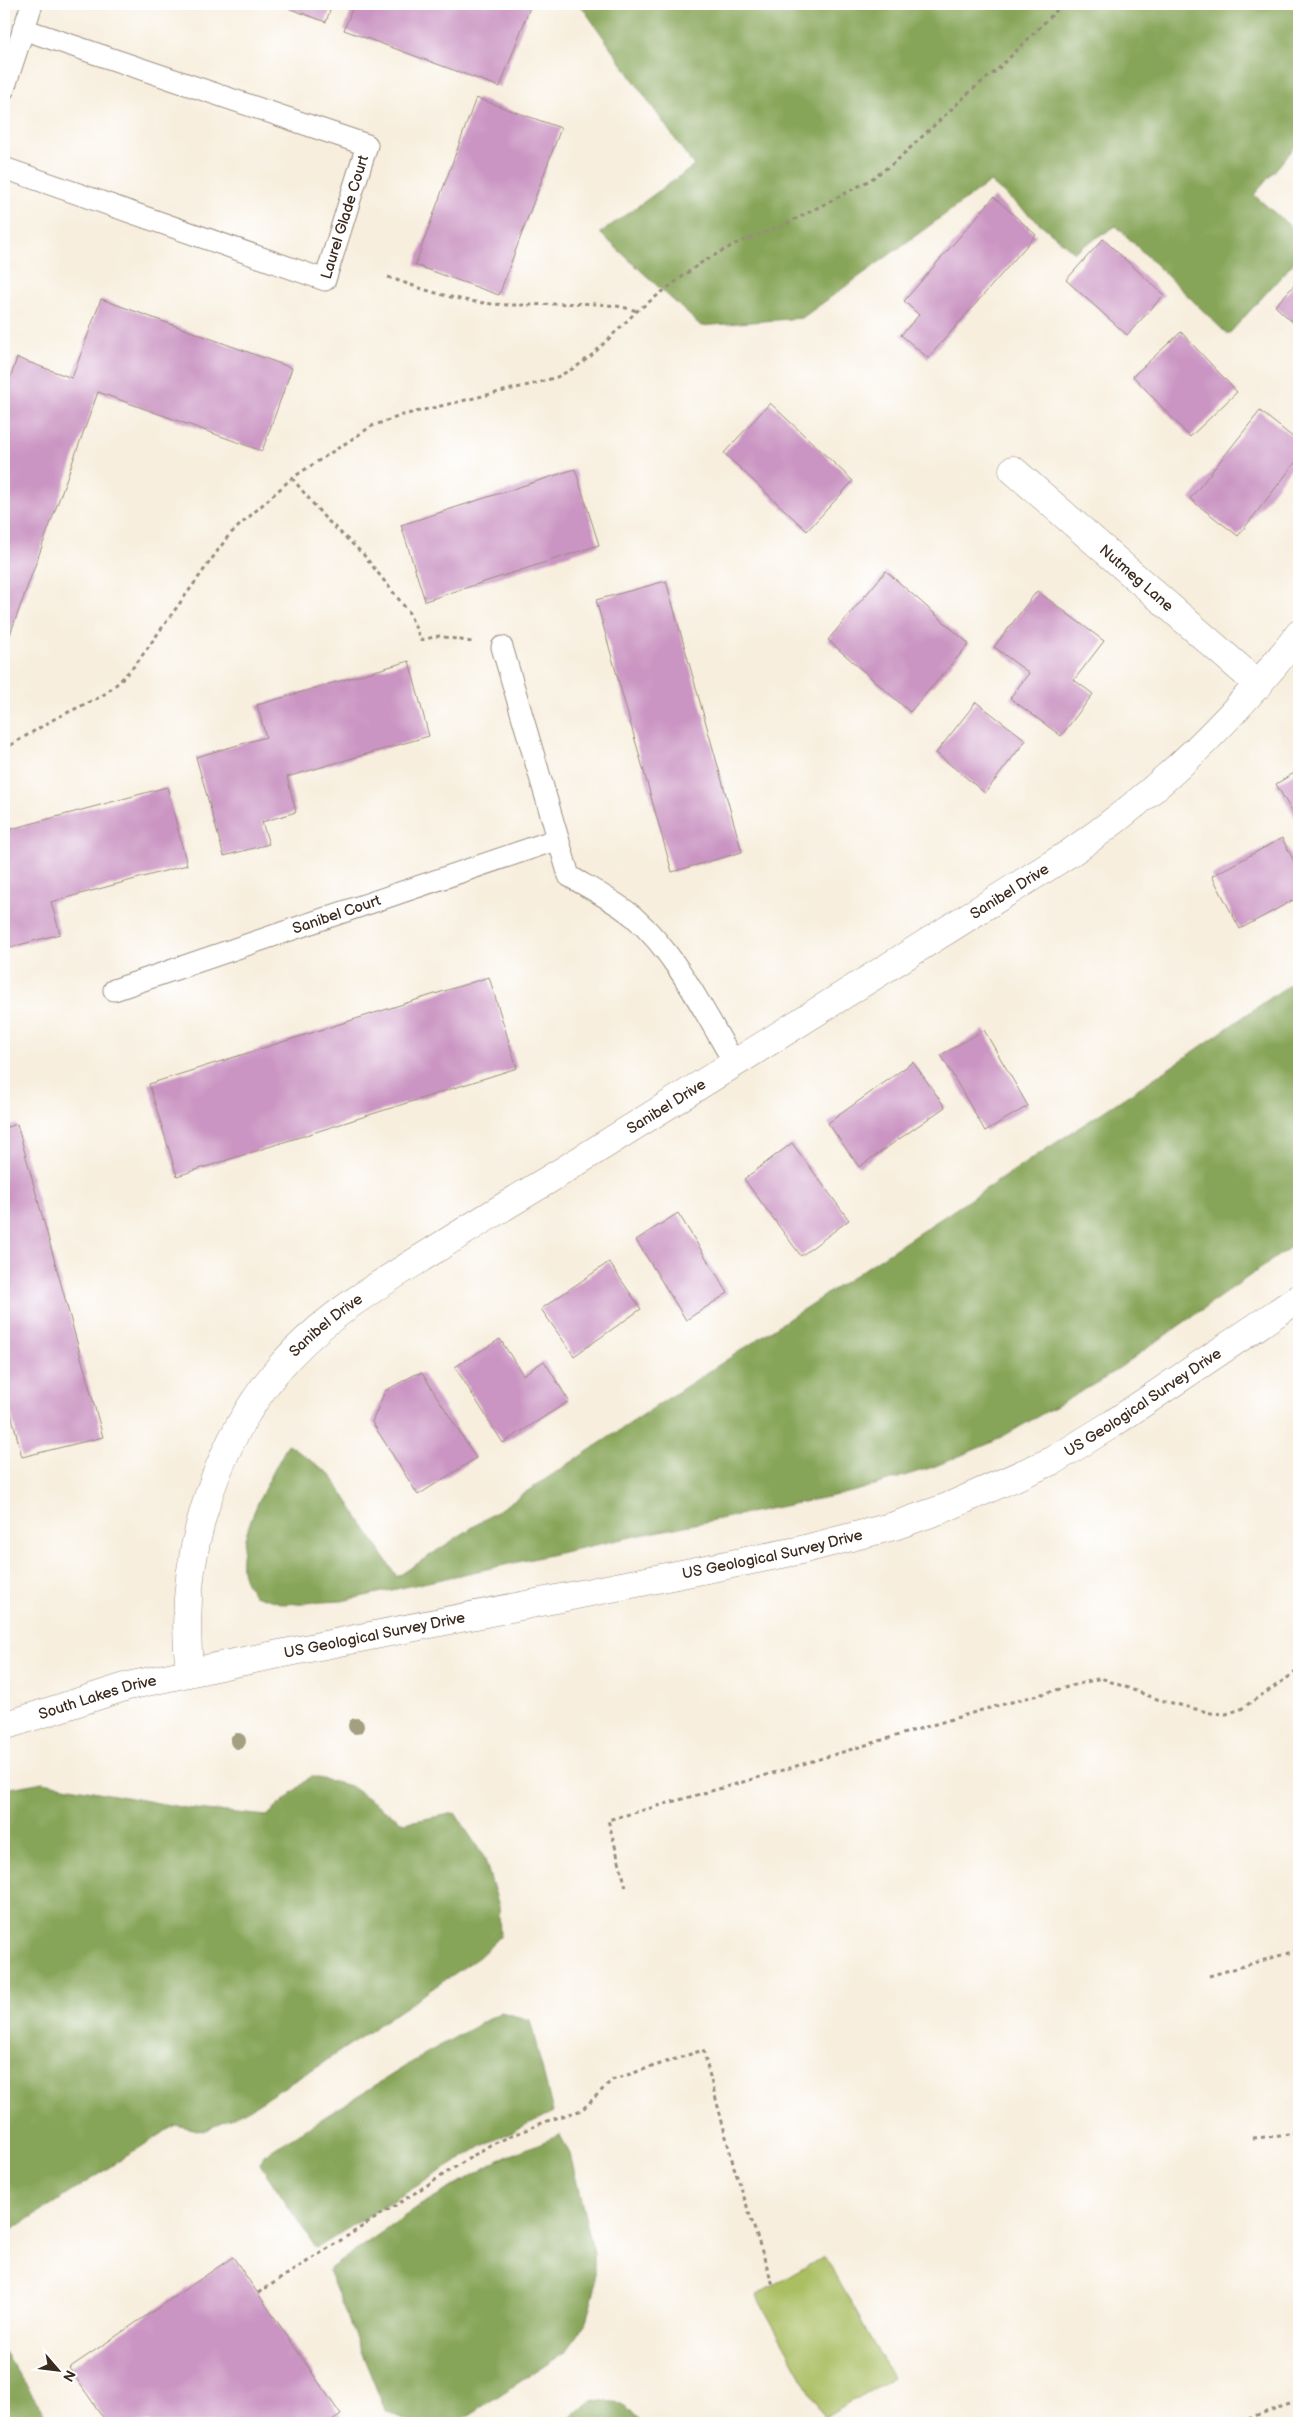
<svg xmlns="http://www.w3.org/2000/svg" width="1303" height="2427" font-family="'Balsamiq Sans',sans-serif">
<rect width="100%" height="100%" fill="#fff"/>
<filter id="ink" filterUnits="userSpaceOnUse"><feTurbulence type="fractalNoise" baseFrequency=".02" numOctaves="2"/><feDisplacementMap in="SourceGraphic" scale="10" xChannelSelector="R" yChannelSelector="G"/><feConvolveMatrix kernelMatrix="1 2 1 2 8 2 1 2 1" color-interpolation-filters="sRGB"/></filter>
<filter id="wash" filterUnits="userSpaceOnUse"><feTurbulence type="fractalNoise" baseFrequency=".0096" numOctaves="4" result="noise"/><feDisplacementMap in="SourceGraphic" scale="20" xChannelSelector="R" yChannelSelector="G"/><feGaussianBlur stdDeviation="1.12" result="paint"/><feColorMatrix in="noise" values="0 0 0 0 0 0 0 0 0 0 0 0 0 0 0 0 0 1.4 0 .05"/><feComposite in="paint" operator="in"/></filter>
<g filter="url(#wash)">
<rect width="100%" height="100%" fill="#f7eedd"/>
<path fill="#aabe62" stroke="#727440" d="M825,2256l68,122 -69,39 -68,-122z"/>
<path fill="#87a558" stroke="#61683b" d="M580,4h719v138l-45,53 45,39v23l-71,78 -112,-109 -42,26 -84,-70 -188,136 -101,8 -101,-93 94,-67z
M1299,978v263l-194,137 -112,64 -60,25 -81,25 -221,45 -289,64 -58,3 -30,-9c-5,-7 -11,-16 -12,-25 -4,-39 28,-91 46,-126l42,30 67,103 783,-516z
M311,1776l39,10 54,37 51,-10 29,44 15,49 1,31 -21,20 -155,105 -78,49 -43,20 -28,-6 -171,110v-446l39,-7 143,26 81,8z
M501,2012l29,8 23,92 -71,34 -166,102 -56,-84 4,-9 161,-101z
M560,2135l10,19 24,100v38l-9,32 -21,29 -107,70h-47l-25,-13 -57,-140 91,-64 80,-46z
M4,2352l47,71h-47z
M593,2400l29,3 20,20h-80z"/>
<g id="blocks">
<path fill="#cb95c3" d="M277,4h55l-6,18z
M354,4h177l-31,83 -156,-57z
M476,98l85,30 -62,167 -84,-30z
M994,197l42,38 -108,123 -27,-23 18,-20 -15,-14z
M1103,239l61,56 -37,40 -61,-55z
M1299,280v48l-24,-22z
M101,299l191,69 -30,83 -164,-59 -94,259v-255l13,-38 55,20z
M1181,332l56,60 -47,45 -57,-61z
M770,403l83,78 -46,50 -83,-78z
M1260,411l39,31v16l-61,78 -48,-37z
M575,469l24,76 -174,56 -24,-76z
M886,571l83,73 -59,68 -82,-72z
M666,581l76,271 -70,20 -76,-272z
M1037,591l67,50 -30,39 19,14 -32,42 -51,-38 19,-25 -35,-26z
M409,661l20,75 -142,41 9,35 -34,10 7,22 -45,12 -28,-99 70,-20 -9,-32z
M976,702l50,38 -41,53 -49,-40z
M1299,770v54l-23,-40z
M167,787l20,78 -136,37 9,32 -56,15v-118z
M1282,838l17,33v26l-59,32 -28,-53z
M489,977l28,91 -340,108 -28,-92z
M984,1030l44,76 -43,25 -44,-76z
M913,1062l32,45 -86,60 -31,-44z
M17,1124l86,313 -81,20 -18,-72v-257z
M792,1143l57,77 -48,36 -57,-77z
M678,1213l50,80 -42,27 -50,-80z
M609,1262l32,47 -67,47 -33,-47z
M500,1339l23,36 21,-14 25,40 -66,42 -48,-76z
M422,1373l54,85 -58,37 -46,-73 13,-31 31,-17z
M233,2257l108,158 -12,8h-222l-38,-55z"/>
</g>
</g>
<g filter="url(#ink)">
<use href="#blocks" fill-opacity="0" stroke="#998c7e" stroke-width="1"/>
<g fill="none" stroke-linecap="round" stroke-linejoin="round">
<g stroke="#998c7e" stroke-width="23">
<g id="service">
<path d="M4,89l28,-85"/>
<path id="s1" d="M4,168l321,112 42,-135 -344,-116"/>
<path d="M502,647l67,229c22,13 46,25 65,41 44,39 71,97 101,147"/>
<path id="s2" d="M114,990l444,-151"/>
</g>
</g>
<g stroke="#998c7e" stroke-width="29">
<g id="minor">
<path id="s3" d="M1013,470l246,215"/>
<path id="s4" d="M190,1672c-13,-104 19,-217 85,-299 42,-52 100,-86 156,-121 43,-27 87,-54 130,-80 170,-106 340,-212 509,-319 89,-61 163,-133 229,-219"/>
</g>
</g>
<g stroke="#998c7e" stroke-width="29">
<g id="tertiary">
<path id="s5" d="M4,1726l124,-40 106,-23 563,-112 97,-25 51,-18 109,-48 58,-36 187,-126"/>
</g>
</g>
<path stroke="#998c7e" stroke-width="3" stroke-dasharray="4 4" stroke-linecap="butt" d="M388,277c42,15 77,27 123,28 42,1 85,-7 126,6
M292,478l32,39 39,37 45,57 13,29 18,-4 33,6
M4,749l52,-31 46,-22 16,-13 18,-19 93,-129 63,-57 80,-52 31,-11 130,-31 24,-7 19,-10 16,-12 45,-44 62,-47 36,-20 47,-18 60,-31 28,-15 25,-18 78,-73 23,-18 67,-67
M626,1887l-18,-67 135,-38 239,-72 119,-32 56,21 54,14 15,1 15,-5 58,-39
M1209,1976l90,-26
M1253,2138l27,-2 19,-5
M258,2293l232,-148 57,-24 35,-11 30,-30 91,-30 31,117 39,118
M1233,2423l66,-22"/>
<use href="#service" stroke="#fff" stroke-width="21"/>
<use href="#minor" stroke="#fff" stroke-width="28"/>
<use href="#tertiary" stroke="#fff" stroke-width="28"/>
</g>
<g fill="#a59f81">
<circle cx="356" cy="1726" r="8"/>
<circle cx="238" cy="1741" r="8"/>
</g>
</g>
<g text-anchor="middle" stroke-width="5" stroke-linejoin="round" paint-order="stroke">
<g font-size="15" fill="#3b2a1e" stroke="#fff">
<text dy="5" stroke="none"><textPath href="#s1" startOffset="406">Laurel Glade Court</textPath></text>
<text dy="5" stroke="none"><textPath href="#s3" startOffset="164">Nutmeg Lane</textPath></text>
<text dy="5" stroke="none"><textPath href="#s4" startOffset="1199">Sanibel Drive</textPath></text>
<text dy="5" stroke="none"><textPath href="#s2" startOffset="235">Sanibel Court</textPath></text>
<text dy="5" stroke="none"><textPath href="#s4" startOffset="794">Sanibel Drive</textPath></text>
<text dy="5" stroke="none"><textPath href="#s4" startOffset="389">Sanibel Drive</textPath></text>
<text dy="5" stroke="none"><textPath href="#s5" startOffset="1192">US Geological Survey Drive</textPath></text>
<text dy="5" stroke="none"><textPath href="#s5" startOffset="788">US Geological Survey Drive</textPath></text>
<text dy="5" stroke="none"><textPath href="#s5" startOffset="382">US Geological Survey Drive</textPath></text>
<text dy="5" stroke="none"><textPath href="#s5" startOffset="98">South Lakes Drive</textPath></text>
</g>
</g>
<rect width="1303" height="2427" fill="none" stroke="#fff" stroke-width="20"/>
<g transform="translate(58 2370) rotate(118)" stroke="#ffffff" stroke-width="4" paint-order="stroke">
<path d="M0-4L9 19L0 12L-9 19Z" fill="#3b2a1e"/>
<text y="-8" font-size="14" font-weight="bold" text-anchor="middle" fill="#3b2a1e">N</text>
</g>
</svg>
